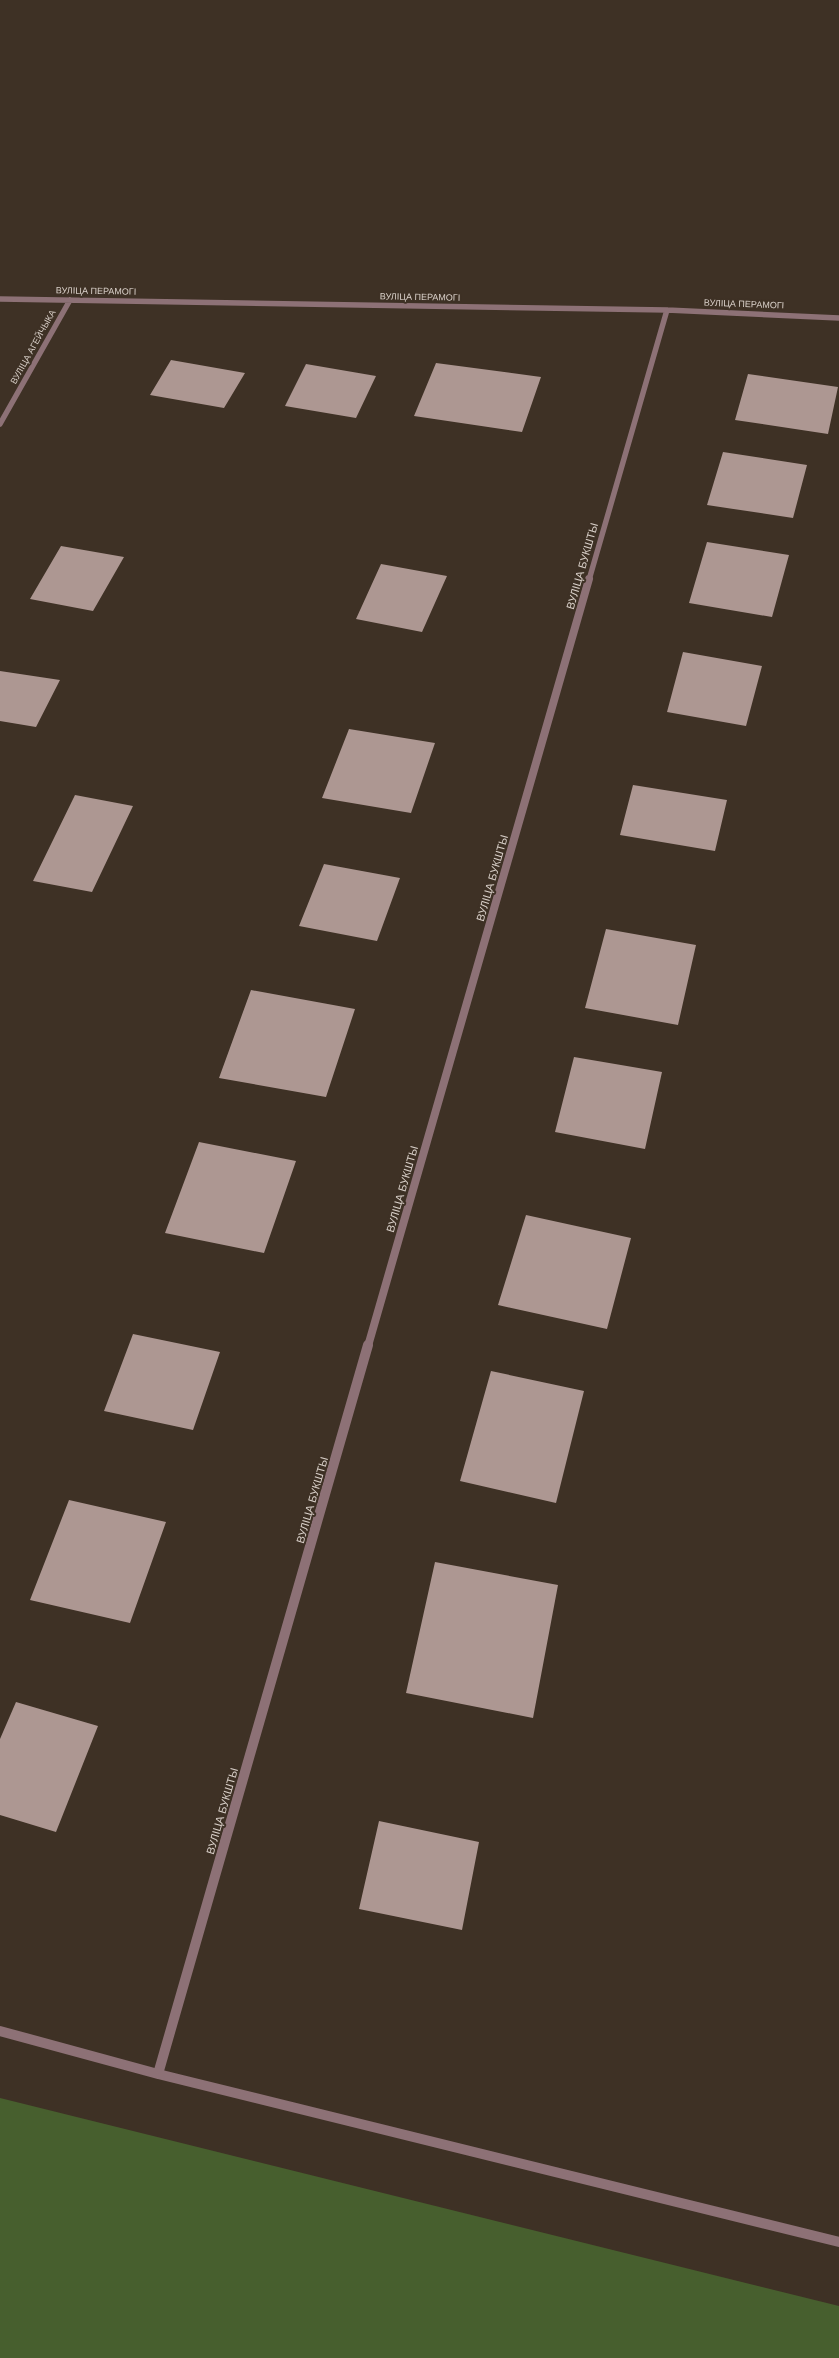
<svg xmlns="http://www.w3.org/2000/svg" width="839" height="2358" font-family="Arial,sans-serif">
<rect width="100%" height="100%" fill="#3e3125"/>
<path fill="#475f2e" d="M0,2098l839,208v52h-839z"/>
<path fill="#ad9792" d="M171,360l74,13 -21,35 -74,-13z
M436,363l105,14 -19,55 -108,-16z
M306,364l70,12 -20,42 -71,-12z
M748,374l90,13 -10,47 -93,-14z
M723,452l84,13 -14,53 -86,-13z
M707,542l82,13 -17,62 -83,-14z
M61,546l63,11 -31,54 -63,-12z
M381,564l66,12 -25,56 -66,-13z
M683,652l79,14 -16,60 -79,-14z
M0,671l60,9 -24,47 -36,-6z
M349,729l86,14 -24,70 -89,-15z
M633,785l94,15 -12,51 -95,-16z
M75,795l58,11 -41,86 -59,-11z
M324,864l76,14 -23,63 -78,-15z
M606,929l90,16 -18,80 -93,-17z
M251,990l104,19 -29,88 -107,-19z
M574,1057l88,15 -17,77 -90,-17z
M199,1142l97,19 -32,92 -99,-20z
M526,1215l105,23 -24,91 -109,-24z
M133,1334l87,18 -27,78 -89,-19z
M491,1371l93,20 -28,112 -96,-22z
M69,1500l97,22 -36,101 -100,-23z
M435,1562l123,23 -25,133 -127,-25z
M16,1702l82,24 -42,106 -56,-17v-76z
M379,1821l100,21 -17,88 -103,-21z"/>
<g fill="none" stroke-linecap="round" stroke-linejoin="round">
<path stroke="#8d7176" stroke-width="5.5" d="M0,299l667,11 172,8
M0,424l70,-124
M589,580l78,-270"/>
<path stroke="#8d7176" stroke-width="8" d="M368,1346l221,-767"/>
<path stroke="#8d7176" stroke-width="10" d="M0,2031l158,43 681,168
M158,2074l210,-729"/>
</g>
<g text-anchor="middle" stroke-width="4" stroke-linejoin="round" paint-order="stroke">
<g font-size="9" fill="#dad1ca" stroke="#3e3125">
<text transform="translate(96 291) rotate(1)" y="3">ВУЛІЦА ПЕРАМОГІ</text>
<text transform="translate(420 297) rotate(1)" y="3">ВУЛІЦА ПЕРАМОГІ</text>
<text transform="translate(744 304) rotate(2)" y="3">ВУЛІЦА ПЕРАМОГІ</text>
<text transform="translate(33 347) rotate(-61)" y="3">ВУЛІЦА АГЕЙЧЫКА</text>
</g>
<g font-size="11" fill="#dad1ca" stroke="#3e3125">
<text transform="translate(582 566) rotate(-74)" y="4">ВУЛІЦА БУКШТЫ</text>
<text transform="translate(492 878) rotate(-74)" y="4">ВУЛІЦА БУКШТЫ</text>
<text transform="translate(402 1189) rotate(-74)" y="4">ВУЛІЦА БУКШТЫ</text>
<text transform="translate(312 1500) rotate(-74)" y="4">ВУЛІЦА БУКШТЫ</text>
<text transform="translate(222 1811) rotate(-74)" y="4">ВУЛІЦА БУКШТЫ</text>
</g>
</g>
</svg>
